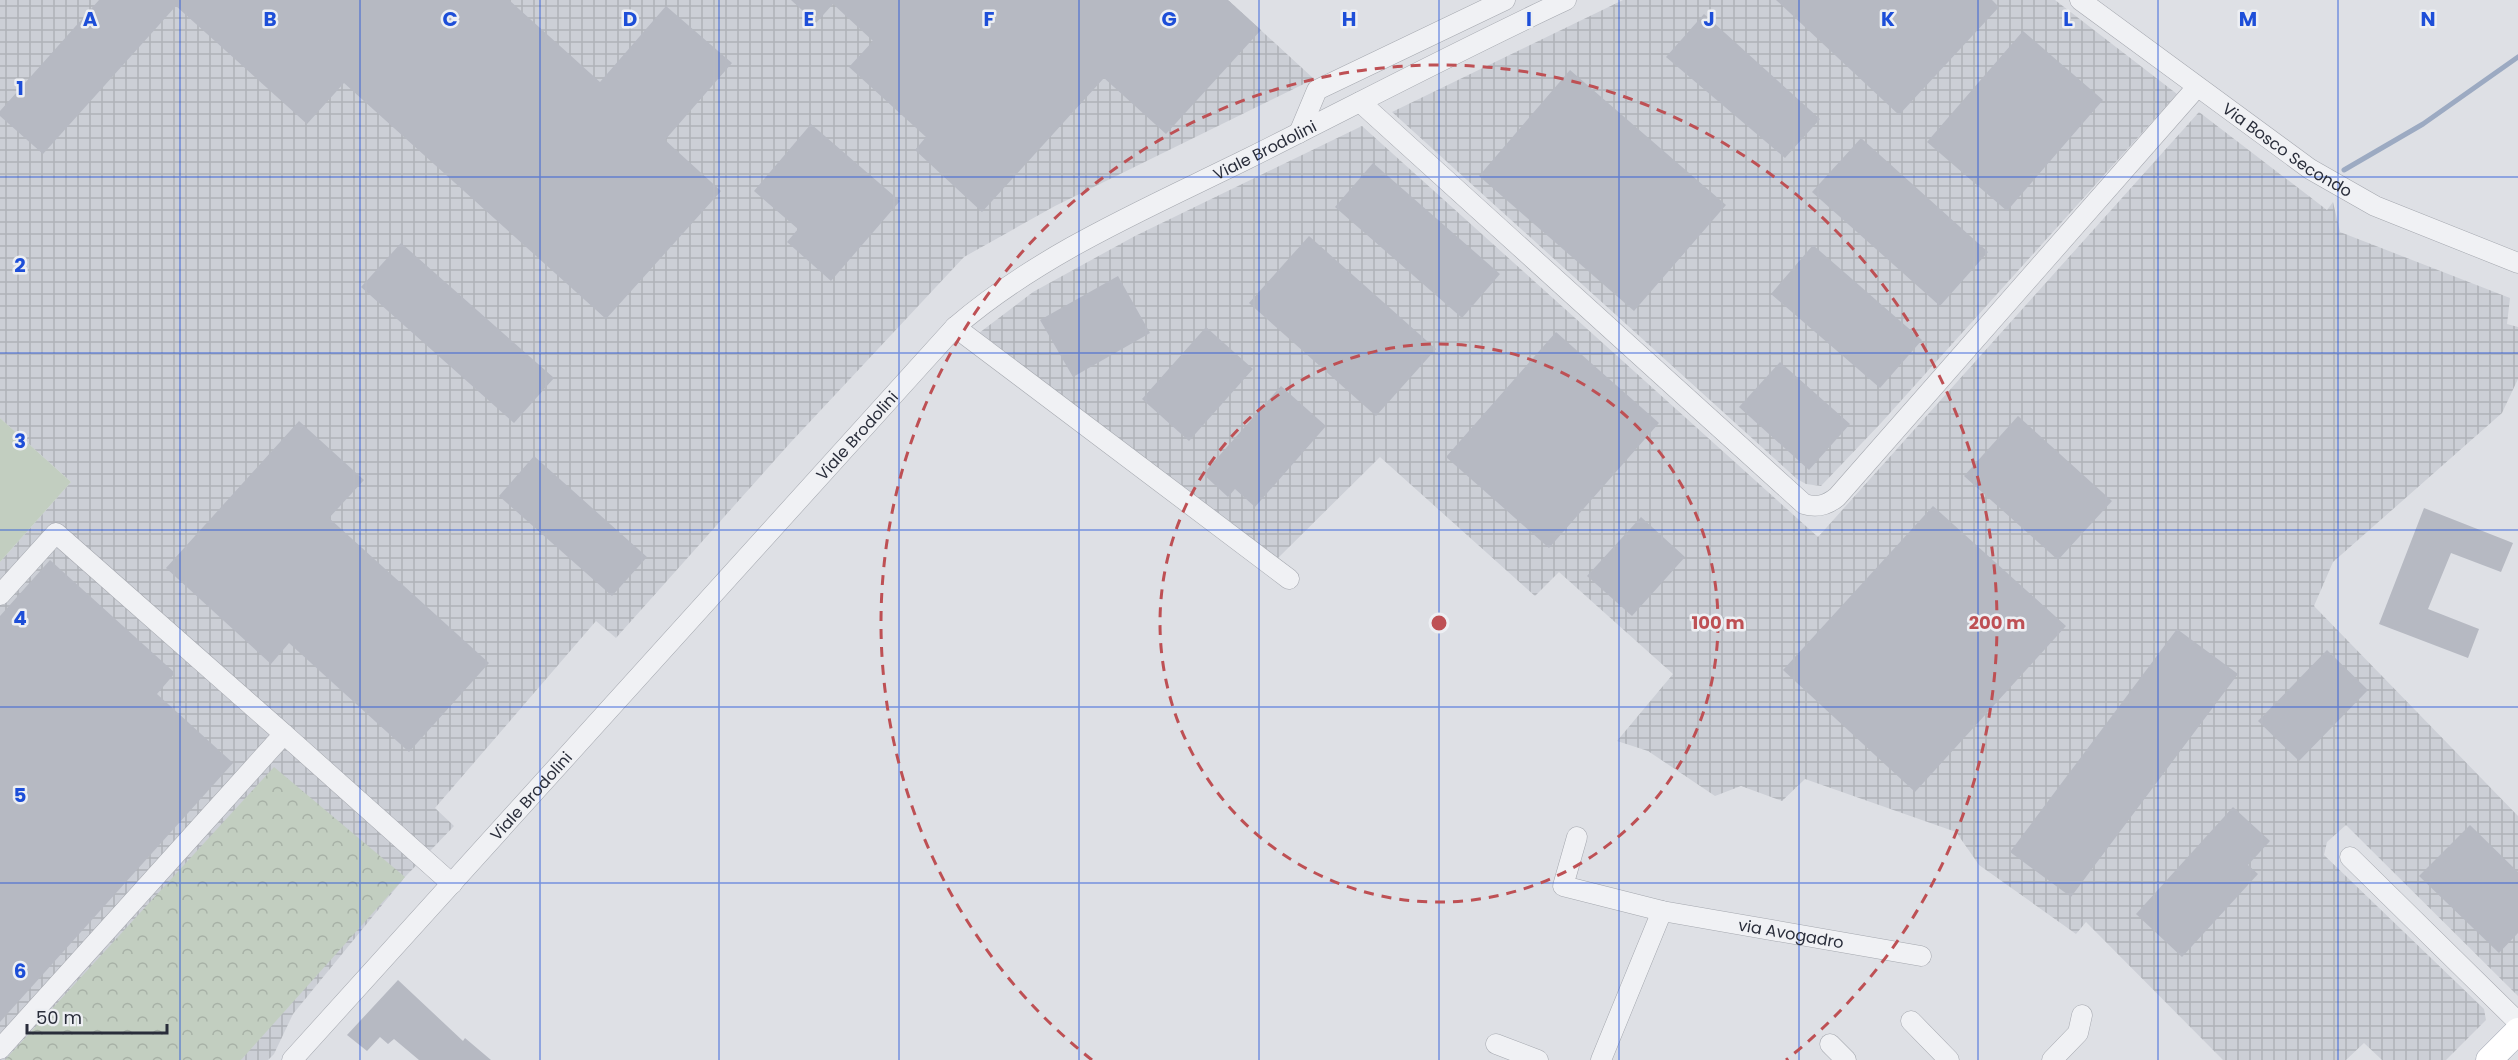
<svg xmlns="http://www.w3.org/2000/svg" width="2518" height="1060" font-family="Poppins,sans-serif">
<defs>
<pattern id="industrial-grid" width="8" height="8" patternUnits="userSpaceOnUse" patternTransform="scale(1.5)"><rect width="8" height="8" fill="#cccfd6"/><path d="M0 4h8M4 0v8" fill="none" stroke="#afb2b8"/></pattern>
<pattern id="park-crowns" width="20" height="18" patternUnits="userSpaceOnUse" patternTransform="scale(1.5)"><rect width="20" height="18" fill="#c2cec0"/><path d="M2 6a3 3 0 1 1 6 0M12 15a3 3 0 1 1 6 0" fill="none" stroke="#a7b1a6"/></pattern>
</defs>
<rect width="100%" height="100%" fill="#dee0e5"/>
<path fill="url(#industrial-grid)" d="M0,0h1228l86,79 -259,127 -91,51 -173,185 -175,196 -20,-17 -161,187 19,18 -49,51 -112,137 -19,40 -6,6h-268v-498l71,-80 -71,-64z
M1623,0h432l122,94 -296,329 -60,63 -15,-2 -9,-5 -405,-367z
M2199,112l128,98 6,-8 7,30 170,66 -3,26 11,3v52l-16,34 -169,149 -19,44 204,210v180l-172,-171 -19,17 -3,13 160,154 2,11 -40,40h-64l-18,-17 -18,17h-123l-137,-138 -10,12 -97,-69 -23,-33 -151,-53 -23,22 -41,-15 -26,10 -67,-45 -31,-10 56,-67 -114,-102 -24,24 -155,-139 -102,101 -299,-225 54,-41 102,-56 227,-110 456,411z"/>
<path fill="#c2cec0" d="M0,418l71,64 -71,80z"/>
<path fill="url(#park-crowns)" d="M274,767l131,110 -164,183h-236z"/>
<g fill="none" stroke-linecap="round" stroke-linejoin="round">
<path stroke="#9caac2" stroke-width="5" d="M2344,170l79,-46 95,-67"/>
</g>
<path fill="#b6b9c2" d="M99,0h410l91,82 66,-76 66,57 -67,77 56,51 -115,128 -262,-236 -37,41 -131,-118 -133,148 -43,-38v-5z
M791,0h437l33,30 -95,104 -62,-56 -122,134 -67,-62 11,-13 -77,-70 24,-26 -40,-37 -17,19z
M1776,0h216l7,7 -100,108z
M1704,14l116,105 -35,39 -119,-101z
M2023,31l80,69 -96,111 -80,-69z
M1570,70l156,135 -92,106 -155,-135z
M811,124l89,77 -69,80 -44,-39 11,-13 -44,-38z
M1861,138l127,114 -48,54 -128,-114z
M1373,163l127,111 -38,44 -127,-111z
M1309,236l127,113 -60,67 -127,-113z
M401,243l153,135 -40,45 -153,-136z
M1813,245l109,95 -42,48 -109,-94z
M1118,276l32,57 -77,44 -33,-57z
M1206,327l47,42 -64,72 -47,-42z
M1556,332l103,91 -110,125 -103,-91z
M1780,362l70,62 -41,46 -70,-63z
M1281,386l45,40 -71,81 -20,-18 -7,8 -25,-23z
M2018,416l94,85 -54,59 -94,-84z
M299,421l65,59 -35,38 160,145 -80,89 -120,-109 -18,21 -105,-96z
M534,456l113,101 -35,39 -113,-100z
M1933,506l133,120 -151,166 -132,-122z
M2424,508l89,35 -12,29 -50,-19 -23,56 51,20 -11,29 -89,-34z
M1641,517l44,40 -53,59 -45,-40z
M50,560l125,113 -18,21 76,69 -233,259v-406z
M2177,629l61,45 -167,223 -61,-45z
M2327,650l41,40 -69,71 -41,-40z
M2233,807l37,34 -22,24 10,9 -76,83 -46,-43z
M2470,825l48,47v61l-19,20 -80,-77z
M398,980l65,61 2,-3 26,22h-72l-25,-21 -6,5 -8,-7 -13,14 -20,-16z"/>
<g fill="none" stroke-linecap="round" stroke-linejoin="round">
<g stroke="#a4a7ae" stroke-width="21">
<g id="minor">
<path id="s1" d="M2080,0l230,169 65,37 143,57"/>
<path d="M1360,102l444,402c12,4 22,2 33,-7l360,-410"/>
<path d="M1299,133l18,-43 188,-90"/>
<path d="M955,327l334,252"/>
<path d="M0,595l56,-62 228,201"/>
<path d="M1577,837l-14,49 99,25"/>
<path d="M2350,857l168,165"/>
<path d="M1911,1021l38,39"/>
<path d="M1496,1044l42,16"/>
<path d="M1830,1044l16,16"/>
<path d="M0,1049l284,-315 168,150"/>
<path id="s2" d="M292,1060l663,-733c86,-74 193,-119 294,-169 106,-53 210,-108 317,-158"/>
<path id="s3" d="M1601,1060l61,-149 259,45"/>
<path d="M2052,1060l26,-27 4,-18"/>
</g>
</g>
<g stroke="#9ea3b0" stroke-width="27">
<path id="major" d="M2489,1060l29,-29"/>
</g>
<use href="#minor" stroke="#f0f1f4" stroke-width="20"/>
<use href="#major" stroke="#fff" stroke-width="26"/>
</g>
<path fill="none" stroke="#1d4ed8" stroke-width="1.5" stroke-opacity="0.55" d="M180,0v1060M360,0v1060M540,0v1060M719,0v1060M899,0v1060M1079,0v1060M1259,0v1060M1439,0v1060M1619,0v1060M1799,0v1060M1978,0v1060M2158,0v1060M2338,0v1060M0,177h2518M0,353h2518M0,530h2518M0,707h2518M0,883h2518"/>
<g fill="none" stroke="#be5054" stroke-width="3" stroke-dasharray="10 8">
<circle cx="1439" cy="623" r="279"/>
<path d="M1092 1060A558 558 0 1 1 1786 1060"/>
</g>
<g text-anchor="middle" stroke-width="5" stroke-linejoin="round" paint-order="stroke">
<g font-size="16" fill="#292d3a" stroke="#edeff3">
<text dy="6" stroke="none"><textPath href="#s2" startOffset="1346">Viale Brodolini</textPath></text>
<text dy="6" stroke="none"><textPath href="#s1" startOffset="256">Via Bosco Secondo</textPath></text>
<text dy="6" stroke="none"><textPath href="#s2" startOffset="842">Viale Brodolini</textPath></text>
<text dy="6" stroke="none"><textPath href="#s2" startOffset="356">Viale Brodolini</textPath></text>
<text dy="6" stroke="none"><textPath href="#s3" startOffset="292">via Avogadro</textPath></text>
</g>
</g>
<g font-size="20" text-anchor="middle" font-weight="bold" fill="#1d4ed8" stroke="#edeff3" stroke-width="5" stroke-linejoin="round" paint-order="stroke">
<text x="90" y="26">A</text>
<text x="270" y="26">B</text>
<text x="450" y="26">C</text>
<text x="630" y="26">D</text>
<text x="809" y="26">E</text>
<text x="989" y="26">F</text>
<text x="1169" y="26">G</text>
<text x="1349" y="26">H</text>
<text x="1529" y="26">I</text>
<text x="1709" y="26">J</text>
<text x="1888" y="26">K</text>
<text x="2068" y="26">L</text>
<text x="2248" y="26">M</text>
<text x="2428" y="26">N</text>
<text x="20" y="95">1</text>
<text x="20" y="272">2</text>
<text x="20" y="448">3</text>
<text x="20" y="625">4</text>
<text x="20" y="802">5</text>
<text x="20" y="978">6</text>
</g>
<circle cx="1439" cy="623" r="9" fill="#be5054" stroke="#edeff3" stroke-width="3"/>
<g font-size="18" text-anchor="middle" font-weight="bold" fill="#be5054" stroke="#edeff3" stroke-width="5" stroke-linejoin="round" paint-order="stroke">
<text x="1718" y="629">100 m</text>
<text x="1997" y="629">200 m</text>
</g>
<path d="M27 1024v9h140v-9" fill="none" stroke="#292d3a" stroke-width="3"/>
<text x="36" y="1024" font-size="18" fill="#292d3a" stroke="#edeff3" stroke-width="4.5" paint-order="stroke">50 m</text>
</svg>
